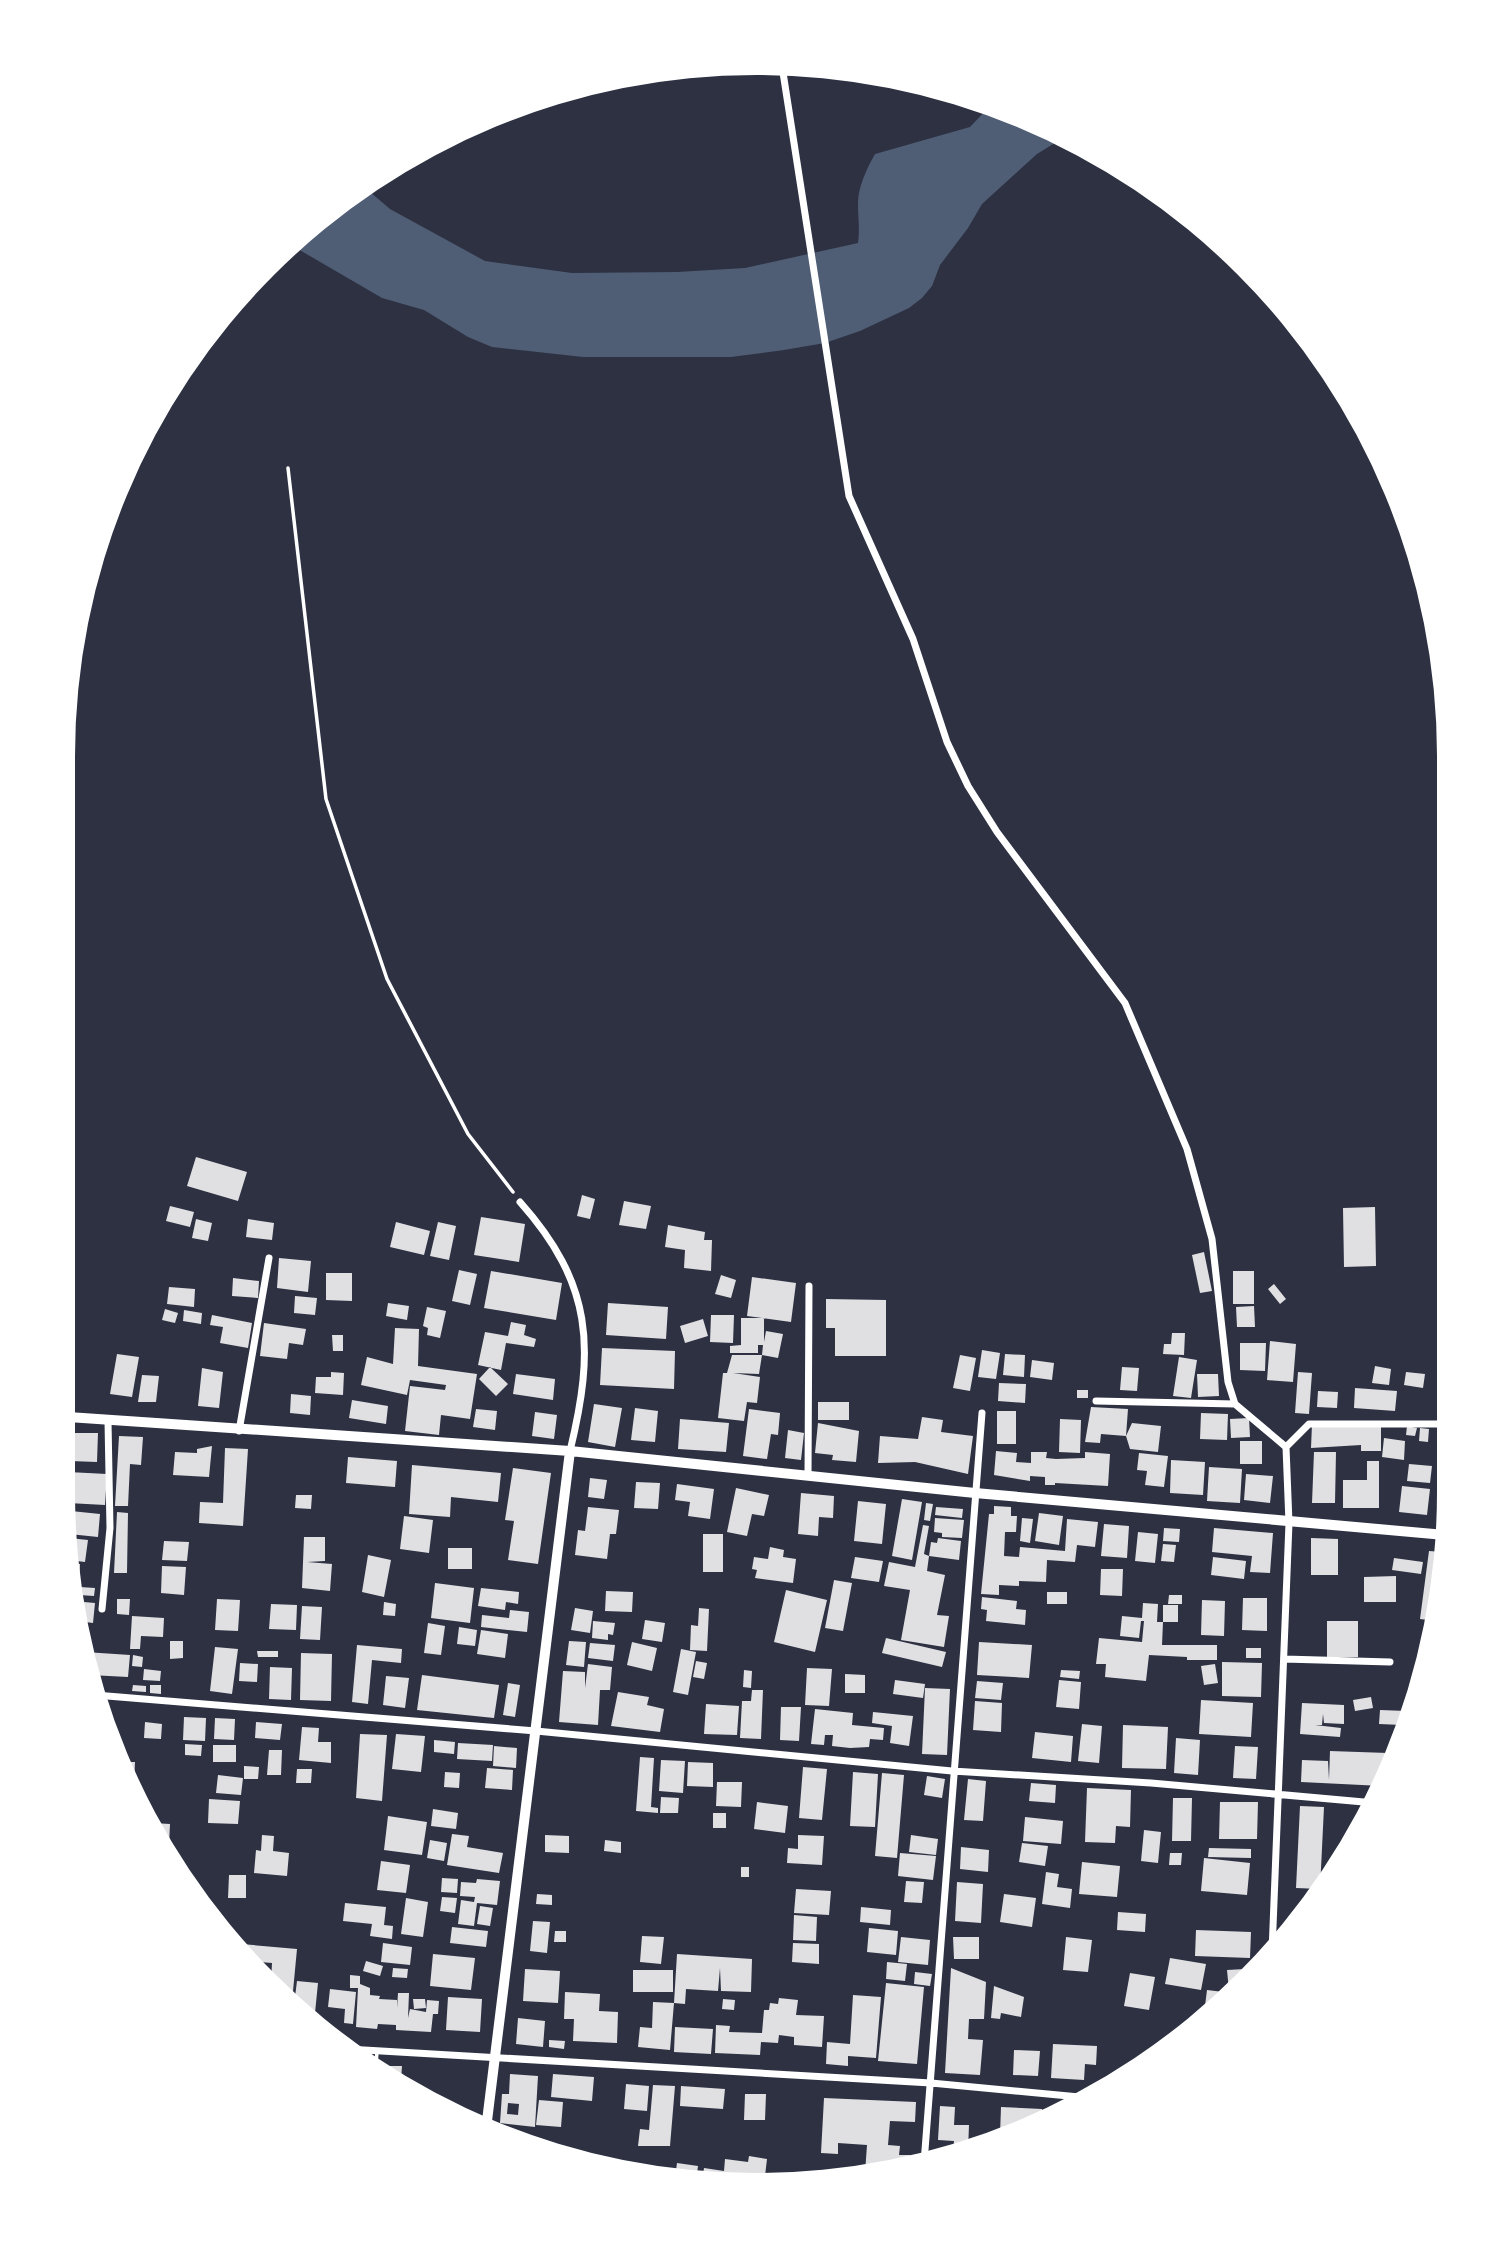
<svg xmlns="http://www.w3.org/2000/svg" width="1512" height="2248" font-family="'Nunito Sans',sans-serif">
<rect width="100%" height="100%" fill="#2d3142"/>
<path fill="#4f5d75" d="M990,106l31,10 42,22 -26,16 -55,50 -14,24 -28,37 -8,21 -10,12 -13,10 -49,23 -35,12 -41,7 -53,7h-148l-91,-10 -24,-10 -44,-27 -42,-12 -91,-53 72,-59 27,23 95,52 87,12 105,-1 68,-4 113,-25c2,-14 0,-25 0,-40 0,-16 9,-35 17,-49l95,-27z"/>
<path fill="#e0e0e3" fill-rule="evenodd" d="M196,1157l51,15 -9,29 -51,-15z
M582,1195l13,4 -5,20 -13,-3z
M624,1201l27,5 -5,23 -27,-4z
M170,1206l24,6 -4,15 -24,-6z
M1375,1207l1,59 -32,1 -1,-59z
M481,1217l44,7 -6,38 -45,-7z
M196,1219l16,4 -4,18 -16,-3z
M248,1219l26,4 -2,17 -26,-3z
M396,1222l34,9 -6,24 -34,-8z
M438,1222l18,4 -7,34 -19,-4z
M668,1225l37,7 -1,8h8l-1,31 -27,-3 1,-18 -20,-3z
M1204,1252l8,39 -12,2 -8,-38z
M279,1258l32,3 -3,31 -31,-4z
M459,1270l18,4 -7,31 -18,-4z
M491,1271l71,12 -6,37 -72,-12z
M1233,1271h21v33h-21z
M326,1273h26v28l-26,-1z
M721,1275l15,5 -5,18 -16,-4z
M752,1277l44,6 -5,39 -44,-6z
M233,1278l26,3 -1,17 -26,-2z
M1274,1284l12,15 -6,5 -12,-15z
M169,1287l26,2 -1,18 -27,-3z
M295,1296l22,2 -2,17 -21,-2z
M826,1299l60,1v56h-51v-28h-9z
M388,1303l21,3 -2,14 -21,-4z
M608,1303l60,4 -2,32 -60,-4z
M1254,1306l1,21h-18l-1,-20z
M427,1307l19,4 -6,27 -13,-3 1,-7 -5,-2z
M165,1309l13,4 -3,10 -13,-3z
M184,1310l18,3 -1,11 -18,-3z
M212,1315l40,8 -4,25 -28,-5 3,-16 -13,-2z
M711,1315h23l-1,28 -23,-1z
M741,1318h23v24l2,-11 17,3 -5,24 -16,-3 1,-10h-5v8h-28v-7l11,-1z
M703,1319l5,17 -23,7 -5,-17z
M511,1322l15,3 -2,10 12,4 -2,8 -28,-4 -5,27 -23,-5 7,-33 23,4z
M264,1323l42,6 -3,16 -14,-2 -2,16 -27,-3z
M395,1328l24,1 -1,37 59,8 -7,45 -29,-4 -2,20 -34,-4 5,-45 35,4 1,-5 -36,-5 -3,15 -46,-10 6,-28 26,7z
M1172,1333h13l-1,22 -21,-1 1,-10h7z
M332,1335h11v16h-10z
M1270,1341l26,3 -3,38 -26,-2z
M1240,1343h26l-1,28 -25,-1z
M602,1348l73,3 -1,38 -74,-4z
M982,1350l18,3 -4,26 -18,-2z
M117,1354l22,3 -7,40 -22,-3z
M1005,1354l20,1 -1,22 -21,-2z
M732,1355h30l-3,19 -26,-1 27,4 -3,26 -10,-1 -3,19 -26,-3 5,-45h4z
M960,1355l16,3 -6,33 -17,-3z
M1179,1357l18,3 -6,38 -18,-2z
M1032,1360l22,3 -2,17 -22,-3z
M1375,1366l16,3 -2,16 -17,-2z
M490,1367l18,17 -12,12 -17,-17z
M1122,1367l17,1 -2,23 -17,-1z
M202,1368l21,4 -4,36 -21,-2z
M331,1372l13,1 -1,22 -28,-2 1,-16h15z
M1298,1372l14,1 -3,41 -14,-1z
M1406,1372l19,2 -2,14 -19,-3z
M516,1374l39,5 -2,21 -40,-6z
M1197,1374h21l1,22 -21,1z
M142,1375l17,1 -3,26h-18z
M999,1383l27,1 -1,19 -27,-2z
M1355,1388l42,3 -2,20 -41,-3z
M1077,1390h11v8h-11z
M1318,1391l20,1 -1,16 -20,-1z
M291,1394l20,2 -1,19 -20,-2z
M352,1400l36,6 -2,18 -37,-6z
M818,1402h31v18h-31z
M594,1404l28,4 -7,39 -27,-5z
M1091,1407l37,2 -2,27 -25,-2 -1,9 -15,-1z
M635,1408l23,3 -3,31 -24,-2z
M476,1409l21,2 -2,19 -22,-3z
M749,1409l31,4 -2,22 -7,-1 -4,25 -24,-3z
M997,1411h19v33h-19z
M535,1412l22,3 -3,24 -22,-3z
M1201,1413l27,1 -1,26 -27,-1z
M922,1417l21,3 -2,12 32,4 -5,38 -53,-12 -37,1 2,-27 38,3z
M1249,1418l1,19 -19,1 -1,-19z
M680,1419l49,4 -3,29 -48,-3z
M1060,1419l21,1 -1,33 -21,-1z
M818,1423l41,8 -3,31 -24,-2 1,-5 -18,-2z
M1132,1423l29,3 -3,26 -28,-3 -4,-13z
M1312,1424l69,2v25h-20v-6l-50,3z
M1407,1426l10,2 -2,8 -9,-1z
M1420,1428l9,1 -1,13 -9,-1z
M788,1430l16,3 -3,27 -16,-2z
M71,1433h27l-1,29 -27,-1z
M119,1436l24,1 -2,28 -11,-1 -2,42h-13z
M1384,1438l21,3 -1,19 -22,-3z
M1240,1441h22v23h-22z
M212,1446l-3,31 -36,-2 2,-23 22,1v-4z
M225,1448l23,1 -5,77 -44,-3 1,-21 23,1z
M996,1451l21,2 -1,9 15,1v-11h16l-1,6 10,1 29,-1v-6l25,2 -2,32 -53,-3v2h-10v-8l-15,-1v5l-36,-6z
M1314,1452h22l-1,51h-23z
M1139,1453l29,3 -4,31 -19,-2 2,-14 -10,-1z
M348,1457l49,4 -2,26 -49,-4z
M1171,1460l34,2 -2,33 -33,-2z
M1367,1461h12v47h-36v-28h24z
M1409,1464l23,2 -2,17 -23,-2z
M412,1465l89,8 -3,29 -47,-5 -1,20 -41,-3z
M1209,1467l33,2 -2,34 -33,-2z
M513,1468l38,5 -13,91 -30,-4 6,-39 -9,-1z
M68,1472l39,2 -2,31 -37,-2z
M1246,1474l27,2 -3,27 -26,-3z
M590,1478l17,2 -3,19 -16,-2z
M636,1482l24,1 -2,26 -24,-1z
M677,1484l37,5 -4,30 -22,-3 2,-14 -15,-2z
M1402,1486l28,3 -3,26 -28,-3z
M736,1488l33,7 -5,21 -12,-2 -5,22 -20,-4z
M801,1493l33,3 -1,22 -14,-1 -1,19 -20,-2z
M296,1495h16l-1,14 -16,-1z
M902,1499l20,3 -10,58 -20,-4z
M858,1501l28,3 -4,40 -28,-3z
M926,1503l7,1 -3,17 -6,-1z
M994,1506l17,1v9h6l-1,16h-11l-1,24 15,1 1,-10 45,4 2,-32 31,3 -3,25 -18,-2 -2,17 -28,-2 -1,22 -27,-1v5l-20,-1v10l-18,-1 8,-80h5z
M588,1507l31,3 -3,24h-6l-3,25 -32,-4 3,-25 7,1z
M936,1507l27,2 -1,9 -27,-3z
M71,1511l29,3 -2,23 -29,-3z
M117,1512l11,1 -1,60h-13z
M1039,1513l24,3 -4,29 -24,-4z
M404,1516l29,4 -4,33 -29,-4z
M935,1518l29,2 -2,18 -20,-1v-4l-8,-1z
M1022,1518l11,1 -3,24 -10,-2z
M1104,1524l25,2 -2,32 -26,-2z
M923,1525l6,1 -5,28 5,2 2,-14 6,1 1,-5 23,3 -2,19 -30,-4 -2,15 18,4 -8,40 12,1 -5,31 -43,-7 9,-50 -26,-4 5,-24 26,5z
M1164,1528l16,1 -1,13 -16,-1z
M1214,1528l59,5 -3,40 -20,-1 2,-16 -40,-4z
M1138,1532l20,2 -3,29 -20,-2z
M703,1534h20v38h-20z
M304,1537h21v24l-18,1 25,2 -2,27 -28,-3z
M69,1538l19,2 -3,22 -16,-2z
M1311,1538l27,1v36h-27z
M164,1541l25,1 -2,19 -25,-1z
M1163,1544l13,1 -2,17 -13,-1z
M770,1547l14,3 -1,7 13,2 -3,24 -38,-5 2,-8 -5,-1 2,-12 14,2z
M448,1548h24v21h-24z
M1429,1551l14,1 -7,69 -16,-2z
M368,1555l23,5 -7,37 -22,-5z
M855,1557l28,4 -4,21 -28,-4z
M1213,1557l33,4 -2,18 -33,-4z
M1394,1558l29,4 -2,12 -29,-4z
M69,1563l11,1 -1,18h-10z
M162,1566l24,1 -2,28 -23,-2z
M1101,1569h22l-1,27 -22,-1z
M1396,1576v26h-32v-25z
M834,1580l18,3 -9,48 -18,-3z
M435,1583l39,5 -4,35 -39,-5z
M80,1587l15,1 -1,8 -15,-1z
M481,1588l38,4 -1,12 -12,-2 -1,8 -27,-4z
M786,1590l41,10 -12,52 -41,-10z
M606,1591l27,1 -1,20 -27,-1z
M1047,1592h20v12h-20z
M1169,1595h13v9h-14z
M982,1597l35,4 -1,8 10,1 -1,15 -39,-4 1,-11 -6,-1z
M1243,1598h24v33l-25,-1z
M117,1599h13l-1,16 -12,-1z
M217,1599l23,1 -2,31 -23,-1z
M1202,1600l23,1 -1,35 -23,-1z
M73,1601l22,2 -2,20 -15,-2z
M384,1602l12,2 -1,12 -12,-1z
M1143,1603l15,1 -1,18h6l-1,23h55v15h-30v-3l-38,-2 -3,26 -41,-4 1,-13h-10l3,-26 43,4 2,-21h-3l-2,17 -19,-2 2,-20 20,2z
M271,1604l26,1 -1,25 -27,-1z
M1163,1605h15v17h-15z
M302,1606l20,1 -2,33 -20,-1z
M575,1608l18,3 -3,22 -19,-3z
M699,1608l10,1 -2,42 -17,-1 1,-25 7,1z
M510,1610l19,2 -2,20 -46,-5 1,-12 27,3z
M132,1616l32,2 -1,19 -22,-1 -1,13h-10z
M645,1620l20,3 -3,19 -20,-3z
M593,1621l22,2 -2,12 -5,-1v6l-16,-2z
M1327,1621h31v36h-31z
M428,1623l17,3 -4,29 -17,-2z
M459,1627l18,3 -2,16 -18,-2z
M481,1630l27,4 -3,24 -28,-4z
M886,1638l60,14 -4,15 -60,-14z
M170,1641h13v17l-13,1z
M569,1641l17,1 -2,25 -18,-2z
M632,1642l25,6 -5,23 -25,-6z
M979,1642l53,3 -3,33 -52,-3z
M590,1643l25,2 -2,16 -25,-3z
M357,1645l45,4 -1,14 -29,-3 -4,44 -16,-2z
M215,1647l23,2 -6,45 -22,-3z
M1246,1648h15v10h-15z
M681,1649l15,3 -8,43 -15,-3z
M257,1651h21v6h-20z
M85,1652l45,3 -2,22 -38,-2z
M301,1653l31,1 -1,47 -31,-1z
M133,1655l10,2 -1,10 -10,-1z
M696,1661l11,2 -3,16 -11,-2z
M1222,1662l40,1 -1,34 -39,-1z
M240,1663l18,1 -1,18 -18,-1z
M588,1664l24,3 -2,23h-10l-2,35 -39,-3 4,-51 22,1v16z
M1215,1664l3,19 -14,2 -3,-19z
M270,1667l22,1 -1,32 -22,-1z
M807,1668l25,1 -3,37 -24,-1z
M144,1669l17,2 -1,10 -17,-1z
M744,1670l8,1 -1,17 -8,-1z
M1061,1670l19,1 -1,8 -19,-2z
M845,1674l20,1v18h-20z
M422,1675l77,10 -5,33 -77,-8z
M386,1676l23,2 -4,30 -22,-3z
M895,1680l30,4 -2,14 -30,-4z
M1059,1680l22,2 -2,27 -23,-2z
M977,1681l26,2 -2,17 -26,-2z
M508,1683l12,2 -5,32 -12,-2z
M133,1685l13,1v6l-14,-1z
M150,1685h11v9l-11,-1z
M925,1688l25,1 -3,66 -25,-1z
M752,1690h11l-2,49 -21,-1 2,-37h9z
M618,1692l31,5 -2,8 17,4 -4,23 -49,-6z
M1371,1697l2,11 -18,3 -2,-11z
M1201,1700l52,3 -2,34 -52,-3z
M975,1701l27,2 -1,29 -28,-2z
M1302,1703l42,2v19l-20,-1 -1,-9 -1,11h-7l26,3 -1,9 -40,-3z
M706,1704l33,2 -2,29 -33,-1z
M781,1707h20l-2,34 -19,-1z
M815,1709l38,4 -1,12 32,3 -1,12 -13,-1 -1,8 -19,1 -18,-2 1,-11h-8l-1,10 -13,-1z
M1380,1710l27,1 -5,14 -23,-1z
M873,1712l40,4 -4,30 -19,-3 2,-17 -20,-3z
M184,1717l22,1 -1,23 -22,-1z
M215,1718l20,1 -1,21 -20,-1z
M145,1722l17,2 -1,15 -17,-1z
M256,1722l26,2 -2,16 -25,-2z
M1082,1724l20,2 -3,37 -21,-2z
M1123,1725l45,2 -2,42 -44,-1z
M302,1727l17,1 -1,14h13v21l-32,-3z
M1035,1732l38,4 -2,26 -39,-4z
M360,1734l27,1 -5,66 -26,-3z
M396,1734l29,2 -4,36 -29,-3z
M1176,1738l24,2 -2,35 -24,-2z
M434,1740l21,2 -1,12 -20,-2z
M458,1743l35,2 -1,16 -35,-2z
M185,1744l17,1 -1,11 -16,-1z
M213,1745h23v17h-23z
M494,1746l23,2 -1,20 -23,-2z
M1235,1746l23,1 -2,32 -23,-1z
M269,1750h13l-1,25h-14z
M1330,1751l58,2 -6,33 -81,-4 1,-22 26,1 1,19z
M640,1757l14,1 -3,49 7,1v5l-22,-2z
M661,1760l24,1 -2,32 -24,-2z
M123,1762h12l-1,23 -7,-15z
M688,1762l25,1v24l-26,-1z
M244,1766l15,1 -1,12h-14z
M803,1767l24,2 -5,51 -23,-2z
M487,1768l26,2 -1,20 -27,-2z
M297,1769h15l-1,14h-15z
M445,1772l15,1 -1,15 -15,-1z
M853,1772l25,2 -3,53 -25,-1z
M882,1773l22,2 -7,83 -22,-2z
M218,1775l25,3 -2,17 -25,-2z
M927,1776l18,3 -3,19 -18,-3z
M968,1779l18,2 -3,40 -19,-1z
M717,1782h25l-1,25 -25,-1z
M1031,1783l25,2 -1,18 -26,-2z
M1087,1788l44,2 -1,37 -14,-1 -1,17 -30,-1z
M661,1797l18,1 -1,15h-18z
M1173,1798h19l-1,43h-19z
M209,1799l31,2 -2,23 -30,-1z
M757,1802l31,4 -3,27 -31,-4z
M1220,1802h38l-1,37h-38z
M1300,1806l24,1 -4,82 -24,-1z
M433,1809l25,4 -2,16 -25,-3z
M713,1813h13v15h-13z
M388,1816l39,6 -5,33 -38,-5z
M1025,1817l38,4 -2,23 -38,-3z
M153,1823l17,1 -1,21h-5z
M1144,1830l17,2 -3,31 -17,-2z
M452,1834l17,2 -2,11 36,6 -4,20 -52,-8z
M262,1835l12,1 -1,15 16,2 -2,23 -33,-3 2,-23 5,1z
M545,1835l24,1v17l-24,-1z
M798,1835l26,1 -2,29 -35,-2 1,-15 10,1z
M911,1835l27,4 -2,16 -27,-3z
M430,1840l17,3 -3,18 -17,-3z
M605,1840l16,2v11l-17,-2z
M1022,1843l26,3 -3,20 -26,-4z
M961,1847l28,3 -1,22 -28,-3z
M1209,1848l42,1v9l-43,-1z
M900,1853l36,3 -3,24 -35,-4z
M1170,1853h12l-1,12h-12z
M1204,1858l46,5 -3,32 -46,-4z
M381,1861l29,4 -4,28 -29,-3z
M1082,1862l38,4 -3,31 -38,-3z
M741,1867h8v10h-8z
M1046,1872l13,2 -2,13 15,2 -2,19 -28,-4z
M229,1875h17v23h-18z
M442,1878l16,1 -1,14 -16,-1z
M477,1879l23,2 -3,24 -20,-2 -3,23 -16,-2 3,-24 13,2 1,-5 -15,-1 1,-14 15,1z
M906,1881l18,1 -2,21 -18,-1z
M957,1882l26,2 -2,39 -26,-2z
M796,1889l35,2 -2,24 -35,-2z
M537,1894l15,1v10l-16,-1z
M1004,1894l32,4 -4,29 -32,-5z
M442,1897l15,1 -2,15 -15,-2z
M406,1898l22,4 -5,35 -22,-3z
M345,1903l41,4 -2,18 9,1 -1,13 -22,-3 2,-12 -29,-3z
M480,1906l13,2 -3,18 -13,-2z
M861,1907l30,3 -1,15 -30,-3z
M1118,1912l28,2 -1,18 -28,-2z
M794,1915l23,2 -1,24 -23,-1z
M533,1921l17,1 -3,31 -17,-2z
M452,1927l36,4 -2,16 -36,-4z
M869,1928l29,3 -2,24 -29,-3z
M1196,1930l55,2 -1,26 -55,-2z
M555,1931h11v11h-12z
M642,1936l22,1 -3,27 -21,-2z
M901,1937l29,3 -2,25 -30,-3z
M953,1937h26v22h-25z
M1066,1937l26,3 -4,32 -25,-2z
M230,1943l67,6 -4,42 -8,-1v5l-14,-13 1,-19 -24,-2z
M383,1943l29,4 -2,18 -29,-3z
M793,1943l26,1v20l-27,-2z
M433,1954l42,4 -4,32 -41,-4z
M677,1954l75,5 -1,33 -30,-1 -1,-23 -2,23 -32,-2 -1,15 -11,-1 -4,47 -32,-3 2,-20 12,1 1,-26 21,1z
M1170,1958l36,6 -5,26 -36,-6z
M366,1961l17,5 -3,10 -17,-5z
M887,1962l20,2 -2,17 -19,-2z
M393,1968l15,1 -1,9 -15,-1z
M951,1968l35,14 -2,37h-15l-1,20 15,1 -3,35 -35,-2z
M525,1969l35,2 -2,32 -35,-2z
M1245,1969l1,13 -11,8 -6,1 -2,-21z
M633,1970h40v22h-40z
M915,1972l17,2 -2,12 -16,-2z
M1130,1973l25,4 -6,33 -25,-4z
M350,1975l10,1v8l10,4v7l10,1 -1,3 18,1v8l1,-15h11l-1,25 2,-9 16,3 1,-12 12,1 -1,13h-5l-2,18 -35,-2v-5l-18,-1 -1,5 -21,-2 2,-39h-8z
M297,1981l21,2 -4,40 -20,-18z
M886,1983l38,4 -7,77 -39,-3z
M994,1986l30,11 -3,20 -20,-4 -1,6 -9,-1z
M330,1989l26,3 -3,32 -9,-1 1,-14 -17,-2z
M1207,1990l25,3 -28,21z
M565,1992l35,2 -1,17 19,1 -1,31 -44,-2 1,-22h-10z
M853,1995l28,2 -5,61 -28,-2v10l-22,-2 1,-22 23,2z
M448,1997l34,2 -2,33 -34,-2z
M779,1998l19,2 -2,15 28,1 -2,31 -28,-2v-8l-15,-2 -1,8 -17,-1 -1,13 -45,-2 1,-28 14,1 -1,6 33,1 2,-23h5l1,-7 8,1z
M413,1999h12l1,9 -12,1z
M723,1999l12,1 -1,10 -12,-1z
M518,2018l27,3 -2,26 -27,-3z
M675,2027l38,2 -2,25 -37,-2z
M549,2040l16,1 -1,8 -15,-2z
M1053,2044l44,2 -1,19 -11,-1 -1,16 -33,-2z
M1014,2050l26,1 -2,25 -25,-1z
M382,2066h20l-1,14 -20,-11z
M510,2074l28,2 -3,51 -35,-4 2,-29h7zM508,2103l11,1 -1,11 -11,-1z
M553,2074l41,3 -2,24 -41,-4z
M626,2084l23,2 -2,25 -23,-2z
M653,2085l22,1 -5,60h-32l2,-17 9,1z
M681,2086l44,3 -2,20 -43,-3z
M745,2094h21l-1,26h-21z
M824,2098l92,4 -1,20 -25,-1 -2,24 12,1 -1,9h11l-1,12 -44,6 2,-28 -29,-2v11l-17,-1z
M539,2100l24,2 -2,25 -25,-2z
M940,2106l15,1 -1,18h15l-1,26h-15l1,-10 -16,-1z
M1001,2107l41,2v11l-35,15h-7z
M749,2156l18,3 -2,17 -27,-3 -2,9h-34l2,-14 20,3 1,-12 23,3z
M677,2163l21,3 -2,15 -21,-3z"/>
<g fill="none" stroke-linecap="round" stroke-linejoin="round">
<path stroke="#fff" stroke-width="3.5" d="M288,468l38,331 61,180 81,155 45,58"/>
<path stroke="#fff" stroke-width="3.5" d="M376,2066l1,-15"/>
<path stroke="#fff" stroke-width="7" d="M782,66l67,430 64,143 34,103 21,44 29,46 128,171 62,146 25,90 16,143 7,22 51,43
M520,1202c73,82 75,146 50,249
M1096,1401l139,3
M239,1431l30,-173
M808,1476l1,-190
M102,1609l8,-81 -2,-107
M1284,1659l106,3
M95,1695l441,36 416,40 199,12 224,20
M1272,1952l17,-429 -3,-76 23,-23h140
M347,2049l584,34 159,15
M924,2163l58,-750"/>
<path stroke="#fff" stroke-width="10" d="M68,1417l502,34 405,42 470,42
M486,2129l84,-678"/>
</g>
<path d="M0 0H1512V2248H0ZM756 75H756A681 681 0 0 1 1437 756V1492A681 681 0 0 1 756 2173H756A681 681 0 0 1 75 1492V756A681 681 0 0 1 756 75Z" fill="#fff" fill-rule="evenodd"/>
</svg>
